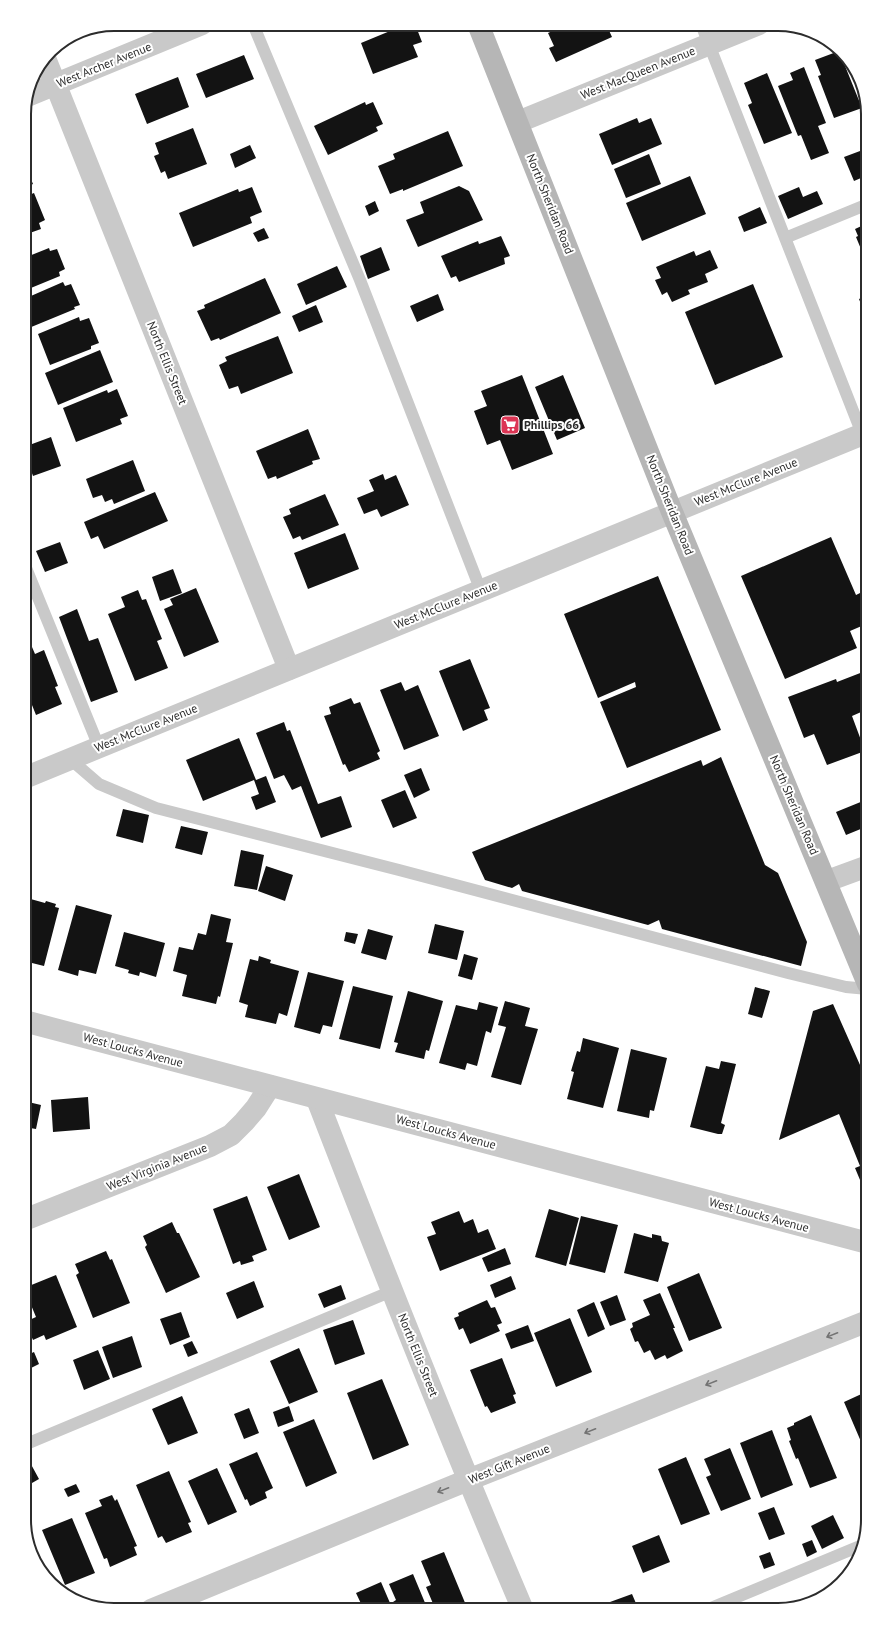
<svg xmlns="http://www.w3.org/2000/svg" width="892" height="1634" font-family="'PT Sans',sans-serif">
<rect width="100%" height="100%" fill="#fff"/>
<path fill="#131313" d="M407,24h8l7,18 -9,3 5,12 -45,17 -12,-31z
M568,24h38l6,13 -56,25 -7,-14 5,-2 -6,-13z
M839,51l23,57 -28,10 -16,-42 3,-1 -6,-15z
M244,55l10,24 -48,19 -10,-24z
M804,67l22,56 -8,3 11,27 -18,7 -10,-25 -3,1 -20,-50 15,-6 -3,-7z
M767,73l25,60 -28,11 -16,-39 4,-2 -8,-20z
M178,77l11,30 -42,17 -12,-30z
M365,102l1,3 7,-3 10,22 -7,3 2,4 -50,24 -14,-29z
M637,118l2,5 12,-5 11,26 -50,21 -13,-31z
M193,128l14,36 -39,15 -3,-8 -4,2 -7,-17 5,-2 -4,-11z
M448,131l15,35 -60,25v-2l-13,5 -12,-28 17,-7 -2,-5z
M250,145l6,13 -21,10 -5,-14z
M860,151l8,18v6l-14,6 -10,-24z
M649,154l12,30 -35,14 -12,-29z
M24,163l9,21 -9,4z
M690,176l16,38 -64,27 -16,-38z
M459,186l10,5 14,29 -65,27 -12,-27 18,-7 -4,-11z
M252,187l10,25 -12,5 2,6 -59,24 -14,-34 59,-24 1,3z
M799,187l4,10 14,-6 6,13 -35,15 -10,-23z
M34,193l11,27 -6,3 2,6 -17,6v-38z
M375,201l4,10 -10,5 -4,-10z
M760,207l7,16 -23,9 -6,-15z
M868,223v43l-12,-29 2,-1 -3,-7z
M264,228l5,10 -11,4 -5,-9z
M501,236l9,20 -6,2 1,6 -46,18 -3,-6 -5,2 -10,-22 37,-15 1,3z
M381,247l9,23 -22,9 -8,-23z
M49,248l1,3 7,-2 8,20 -6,3 1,4 -34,14 -2,-5v-27z
M710,250l8,18 -13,6 3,8 -20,8 2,4 -18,8 -5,-10 -5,3 -7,-15 6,-2 -5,-11 38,-16 2,5z
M337,266l10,21 -41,18 -9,-21z
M265,278l16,35 -61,27 -1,-2 -8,3 -14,-30 8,-3 -1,-3z
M63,282l2,4 6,-2 9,21 -6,2 1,2 -51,21v-31z
M753,284l30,73 -68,28 -30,-73z
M438,294l6,16 -27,12 -7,-16z
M868,295v27l-9,-23z
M316,305l7,17 -24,10 -7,-16z
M79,317l1,4 9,-3 10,25 -8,3v3l-41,16 -12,-31z
M278,336l15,37 -52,21 -3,-8 -9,3 -10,-24 8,-4 -2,-4z
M100,350l13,32 -55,23 -13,-32z
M522,375l31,79 -41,16 -12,-30 -13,5 -13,-34 13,-5 -6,-15z
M563,375l22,53 -28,12 -22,-53z
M117,389l11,27 -8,3 2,5 -46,18 -13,-34 44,-18 1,3z
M308,429l12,30 -8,2 1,3 -36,15 -1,-3 -8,3 -12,-28z
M51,437l10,29 -28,10 -9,-25v-4z
M133,460l12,31 -31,13 -2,-5 -7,3 -3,-7 -9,3 -7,-19z
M383,474l2,6 11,-5 13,30 -28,12 -4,-8 -13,5 -7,-16 17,-7 -5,-11z
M155,492l13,29 -64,28 -6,-13 -7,3 -7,-17z
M325,494l14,31 -37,15 -2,-4 -7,3 -10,-22 8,-3 -2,-5z
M345,533l14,36 -51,20 -14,-36z
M831,537l25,58 12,-6v39l-2,1 -2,-4 -14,6 7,17 -72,31 -44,-103z
M60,542l8,21 -23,9 -9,-21z
M173,569l9,24 -22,8 -8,-24z
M658,576l63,154 -94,38 -27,-66 36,-15 -1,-5 -37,16 -34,-84z
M196,588l23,54 -35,15 -20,-48 9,-4 -3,-6z
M138,590l4,10 4,-1 16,40 -5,2 11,27 -33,13 -27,-67 17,-7 -4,-10z
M77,609l12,32 9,-3 20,54 -27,10 -32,-85z
M32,647l3,7 9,-4 14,36 -3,1 7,17 -26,11 -12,-30v-34z
M470,659l20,49 -6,2 4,10 -25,11 -24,-60z
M868,670v39l-16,7 13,35 -38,14 -13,-31 -10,4 -16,-41 48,-18 1,3z
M401,682l4,9 13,-6 21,51 -35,14 -24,-60z
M351,698l3,6 6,-2 20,49 -3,2 3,6 -31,13 -4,-8 -2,1 -19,-49 7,-2 -2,-7z
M284,722l3,9 3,-1 28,74 23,-8 11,31 -31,11 -20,-52 -9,4 -8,-15 -10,4 -18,-46z
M239,738l17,42 10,-4 10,26 -20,8 -5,-13 8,-3 -5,-14 -51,21 -17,-41z
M721,757l44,108 13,8 29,69 -6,24 -139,-37 -3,-9 -11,5 -126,-34 -3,-7 -7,4 -27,-8 -13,-28 229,-92 2,6z
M421,768l9,22 -16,8 -10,-23z
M405,790l12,28 -24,10 -12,-28z
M868,799v27l-22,9 -10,-23z
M123,809l26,6 -6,28 -27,-7z
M181,826l27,6 -6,23 -27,-7z
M241,850l23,5 -7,35 -23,-4z
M266,866l27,9 -8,26 -27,-10z
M27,898l18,5 1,-2 10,3 -1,3 4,1 -15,58 -20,-5v-53z
M76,905l36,10 -16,59 -17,-4 -1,6 -20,-6z
M211,914l20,5 -5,23 7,1 -13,54 -2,-1 -2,8 -34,-8 5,-21 -14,-4 6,-24 14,3 5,-17 8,2z
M435,924l29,7 -7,29 -29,-7z
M368,929l25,7 -7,24 -25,-7z
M124,932l41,11 -9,34 -16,-5 -1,4 -11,-3 1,-3 -14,-4z
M346,932l12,2 -3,10 -11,-3z
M464,954l14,4 -6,22 -14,-4z
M259,956l12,4 -1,3 29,8 -12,45 -8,-3 -3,11 -31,-7 3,-12 -9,-3 11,-43 8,2z
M308,972l36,9 -12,46 -9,-2 -3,9 -26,-7z
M353,986l40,10 -13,53 -41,-10z
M755,987l15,4 -8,27 -14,-4z
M408,991l35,10 -14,50 -3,-1 -2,9 -29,-7 3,-9 -4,-1z
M505,1001l25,7 -5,18 13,3 -17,56 -30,-8 15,-50 -8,-2z
M479,1002l19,5 -7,26 -5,-2 -9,35 -10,-3 -2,7 -26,-7 17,-58 21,5z
M833,1004l35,79v116l-13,-31 5,-2 -21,-52 -60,26 34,-129z
M583,1038l36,10 -16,60 -36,-9 7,-27 -3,-1 6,-20 3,1z
M631,1049l36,9 -13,53 -4,-1 -1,8 -32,-7z
M721,1061l15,3 -15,59 4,2 -3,9h-4l-28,-7 16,-61 13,3z
M88,1097l2,32 -37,3 -2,-32z
M24,1101l17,4 -5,24 -12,-2z
M299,1174l21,53 -31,13 -22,-53z
M247,1196l20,54 -15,6 2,5 -13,4 -1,-4 -7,3 -20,-55z
M549,1209l30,9 -13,48 -31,-9z
M459,1211l5,12 9,-4 5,14 10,-4 8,20 -56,22 -13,-34 9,-3 -5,-12z
M581,1216l37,9 -13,48 -36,-9z
M172,1222l5,11h2l21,44 -34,16 -21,-46 2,-2 -4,-9z
M634,1233l18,5v-4l9,2 1,5 7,2 -11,39 -34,-9z
M505,1248l6,16 -23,8 -6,-14z
M106,1251l4,9 2,-1 18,44 -37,15 -17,-43 3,-2 -4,-9z
M699,1273l23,55 -33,13 -22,-54z
M56,1275l21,52 -31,13 -2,-5 -11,5 -8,-18 11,-5 -12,-29z
M511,1276l5,13 -21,9 -5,-13z
M254,1281l10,26 -27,12 -11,-26z
M341,1285l5,14 -22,9 -6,-14z
M660,1293l15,35h-2l10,23 -16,8 -2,-4 -10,5 -5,-10 -6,3 -6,-12 -3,1 -5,-13 3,-2 -1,-4 18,-8 -7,-15z
M617,1295l9,25 -16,6 -10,-24z
M487,1300l4,8 4,-1 7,16 -5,2 3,6 -30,13 -7,-16 -4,2 -5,-12 5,-2 -1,-3z
M594,1302l11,27 -17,8 -11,-27z
M181,1312l9,25 -20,8 -10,-26z
M570,1318l22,54 -36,15 -22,-54z
M353,1320l12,34 -30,11 -12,-35z
M528,1325l6,16 -23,8 -6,-15z
M132,1336l10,31 -29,11 -11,-31z
M192,1341l6,12 -10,4 -5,-12z
M299,1348l19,44 -29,12 -19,-43z
M98,1350l12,29 -26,11 -11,-30z
M34,1352l5,12 -8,4 -6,-12z
M502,1358l14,36 -3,1 3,8 -25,10 -4,-7 -2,1 -15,-37z
M382,1379l27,66 -36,15 -26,-67z
M868,1391v67l-24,-56z
M182,1396l16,37 -30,12 -16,-36z
M289,1406l5,15 -16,6 -5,-15z
M249,1408l10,25 -15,6 -10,-25z
M811,1415l26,63 -27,10 -12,-30 -2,1 -7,-18 2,-1 -4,-12 7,-3v-2z
M314,1419l23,54 -31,14 -23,-55z
M772,1430l21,55 -32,13 -21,-55z
M730,1448l21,51 -30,12 -15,-34 5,-2 -7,-16z
M257,1452l16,36 -8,4 2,6 -17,8 -3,-7 -2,1 -16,-36z
M27,1457l12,22 -14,8 -1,-2v-27z
M686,1457l24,57 -29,11 -23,-56z
M217,1468l20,44 -29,13 -20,-44z
M169,1471l22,51 -3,1 4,9 -26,11 -4,-7 -4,2 -22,-53z
M76,1484l4,8 -12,5 -4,-8z
M112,1495l3,6 2,-2 20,47 -3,1 3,8 -27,12 -3,-9 -3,1 -19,-46 17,-7 -3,-6z
M774,1507l11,27 -16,6 -11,-27z
M833,1515l11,23 -22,11 -11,-23z
M72,1518l23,55 -30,12 -23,-55z
M659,1535l11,27 -27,11 -11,-27z
M812,1540l5,12 -10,5 -5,-13z
M444,1552l24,58h-28l-3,-5 -3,1 -8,-19 5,-2 -10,-24z
M770,1552l5,13 -11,4 -5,-13z
M413,1574l15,36h-31l-4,-8 3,-2 -7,-16z
M381,1582l12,28h-29l-8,-17z
M632,1594l6,14 -5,2h-45z"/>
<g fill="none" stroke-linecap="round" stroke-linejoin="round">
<path stroke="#c9c9c9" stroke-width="12" d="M253,24l107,256 121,311
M701,24l167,425
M785,238l83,-34
M24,563l75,184
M70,759l29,25 57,24 243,62 389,103 58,14 22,2
M24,1445l368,-154
M706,1610l154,-64"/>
<path stroke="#c9c9c9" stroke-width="22" d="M45,58l244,611
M27,96l175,-72
M518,122l241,-98
M827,881l41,-15
M317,1099c66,171 134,342 206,511
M24,1220l186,-74 21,-11 13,-13 12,-14 14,-22
M151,1610l317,-130 400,-159"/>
<path stroke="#c9c9c9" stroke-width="22" d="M24,778l844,-346
M24,1021l844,222"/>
<path stroke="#b6b6b6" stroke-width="22" d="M478,24l194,488 196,472"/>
</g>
<defs><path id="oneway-shaft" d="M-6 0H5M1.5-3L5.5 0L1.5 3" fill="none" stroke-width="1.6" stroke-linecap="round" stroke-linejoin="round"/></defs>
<g stroke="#737373">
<use href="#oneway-shaft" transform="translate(832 1335) rotate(158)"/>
<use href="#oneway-shaft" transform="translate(711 1383) rotate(158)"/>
<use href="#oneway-shaft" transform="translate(590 1431) rotate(158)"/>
<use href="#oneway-shaft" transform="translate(443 1490) rotate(158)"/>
</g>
<defs>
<g id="supermarket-square" transform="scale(1)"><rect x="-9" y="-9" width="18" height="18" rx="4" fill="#dc3554" stroke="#fff"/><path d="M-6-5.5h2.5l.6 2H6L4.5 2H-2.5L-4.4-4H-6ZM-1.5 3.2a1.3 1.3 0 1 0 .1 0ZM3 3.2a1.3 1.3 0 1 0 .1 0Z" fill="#fff"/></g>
</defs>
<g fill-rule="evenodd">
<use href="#supermarket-square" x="510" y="425"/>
</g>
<g text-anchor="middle" stroke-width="4" stroke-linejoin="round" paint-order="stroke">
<g font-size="12" fill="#2c2c2c" stroke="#fff">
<text transform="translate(104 65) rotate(-22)" y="4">West Archer Avenue</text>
<text transform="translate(638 73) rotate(-22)" y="4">West MacQueen Avenue</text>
<text transform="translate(550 204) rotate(68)" y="4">North Sheridan Road</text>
<text transform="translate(167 363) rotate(68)" y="4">North Ellis Street</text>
<text transform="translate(746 482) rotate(-22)" y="4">West McClure Avenue</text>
<text transform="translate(670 505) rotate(68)" y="4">North Sheridan Road</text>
<text transform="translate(446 605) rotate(-22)" y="4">West McClure Avenue</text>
<text transform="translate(146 728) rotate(-22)" y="4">West McClure Avenue</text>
<text transform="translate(794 805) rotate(67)" y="4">North Sheridan Road</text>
<text transform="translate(133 1050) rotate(15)" y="4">West Loucks Avenue</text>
<text transform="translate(446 1132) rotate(15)" y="4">West Loucks Avenue</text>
<text transform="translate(157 1167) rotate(-22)" y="4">West Virginia Avenue</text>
<text transform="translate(759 1215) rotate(15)" y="4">West Loucks Avenue</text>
<text transform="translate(418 1355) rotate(68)" y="4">North Ellis Street</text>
<text transform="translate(509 1464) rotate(-22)" y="4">West Gift Avenue</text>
</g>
<g font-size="12" font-weight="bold" fill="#2c2c2c" stroke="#fff" text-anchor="start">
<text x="524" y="429">Phillips 66</text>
</g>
</g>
<path d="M0 0H892V1634H0ZM114 31H778A83 83 0 0 1 861 114V1520A83 83 0 0 1 778 1603H114A83 83 0 0 1 31 1520V114A83 83 0 0 1 114 31Z" fill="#fff" fill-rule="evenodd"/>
<path fill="none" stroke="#2c2c2c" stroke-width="2" d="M114 31H778A83 83 0 0 1 861 114V1520A83 83 0 0 1 778 1603H114A83 83 0 0 1 31 1520V114A83 83 0 0 1 114 31Z"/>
</svg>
